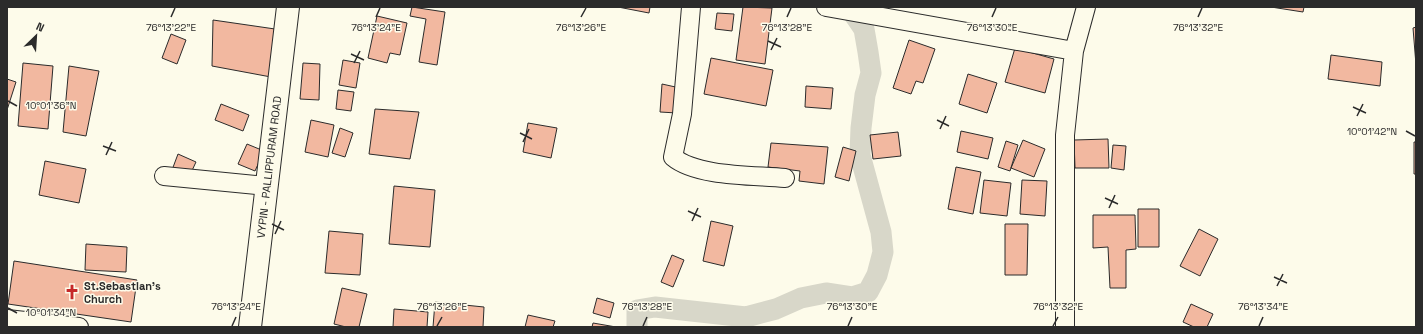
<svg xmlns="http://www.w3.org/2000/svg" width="1423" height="334" font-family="'Space Grotesk',sans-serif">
<rect width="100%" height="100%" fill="#fdfbea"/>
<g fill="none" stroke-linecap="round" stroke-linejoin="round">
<path stroke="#d8d7c9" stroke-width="21" d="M637,327v-17l18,-3 91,10 30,-8 25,-11 25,-5 26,4 16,-5 9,-17 6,-23 -2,-20 -21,-77 1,-27 4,-33 6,-22 -3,-21 -4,-23 -15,-22"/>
</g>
<path fill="#f2b8a0" stroke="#2b2b2b" d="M412,7l33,5 -8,53 -18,-3 7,-43 -16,-3z
M618,7h32l-1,6z
M743,7l29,1 -7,56 -29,-4z
M1271,7h33l-1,5z
M717,13l17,1 -2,17 -17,-2z
M377,16l30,7 -7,32 -10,-2 -3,10 -19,-5z
M213,20l62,9 -4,48 -59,-11z
M1416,27v38l-3,-37z
M171,34l15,6 -9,24 -15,-6z
M909,40l26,9 -12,34 -7,-2 -5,13 -18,-6z
M1015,48l39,11 -9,34 -40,-11z
M1331,55l51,7 -2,24 -52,-7z
M711,58l62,12 -7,36 -62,-12z
M343,60l17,3 -4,25 -17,-3z
M23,63l30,3 -5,63 -30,-3z
M303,63l17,1 -1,36 -19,-1z
M69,66l30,5 -13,65 -23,-4z
M968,74l29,9 -10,30 -28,-9z
M7,79l9,3 -9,28z
M662,84l18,4 -3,25 -17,-1z
M806,86l27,2 -2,21 -26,-2z
M338,90l16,2 -3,19 -15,-2z
M221,104l28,11 -6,16 -28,-11z
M375,109l44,3 -9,47 -41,-5z
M311,120l23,5 -6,32 -23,-5z
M528,123l29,5 -6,30 -28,-6z
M340,128l13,5 -8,24 -13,-4z
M961,131l32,7 -5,21 -31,-7z
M898,132l3,24 -28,3 -3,-24z
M1108,139l1,29h-34l-1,-28z
M1023,140l22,9 -11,28 -23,-9z
M1006,141l12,4 -8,26 -12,-4z
M1414,142h2v32h-2z
M771,143l57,4 -4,37 -25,-3 1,-10 -32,-4z
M247,144l17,7 -9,20 -17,-7z
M1113,145l13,1 -2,24 -13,-2z
M843,147l13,4 -7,30 -14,-4z
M178,154l18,8 -7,15 -17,-7z
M45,161l41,8 -7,34 -40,-8z
M956,167l25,5 -8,42 -25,-5z
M984,180l27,3 -4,33 -27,-3z
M1022,180l25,1 -2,35 -25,-2z
M394,186l41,4 -5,57 -41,-3z
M1138,209h21v38h-21z
M1093,215h42l1,34 -10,1v38h-16l-2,-41 -15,1z
M711,221l22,5 -9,40 -21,-5z
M1005,224h23l-1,51h-22z
M1199,229l19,10 -18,37 -20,-10z
M329,231l34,3 -3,41 -35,-2z
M86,244l41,3 -1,25 -41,-2z
M672,255l12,5 -11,27 -12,-5z
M14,261l123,19 -6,42 -123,-18z
M342,288l25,6 -8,33h-13l-12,-3z
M597,298l17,5 -4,15 -17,-5z
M435,302l49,5 -1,20h-50z
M1191,304l22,10 -6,13h-13l-11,-5z
M394,309l34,3 -1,15h-34z
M528,315l27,6 -2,6h-28z
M593,323l23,4h-24z"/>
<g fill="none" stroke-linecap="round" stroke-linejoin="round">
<g stroke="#2b2b2b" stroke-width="20">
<path id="minor" d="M691,7l-9,107 -9,43c24,20 81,18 112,21
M826,7l248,44
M164,176l102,10
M7,319l72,8
M1065,327v-192l9,-84 12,-44"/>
</g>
<g stroke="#2b2b2b" stroke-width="24">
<g id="primary">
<path id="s1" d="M250,327l38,-320"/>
</g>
</g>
<use href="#minor" stroke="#fdfbea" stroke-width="18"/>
<use href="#primary" stroke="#fdfbea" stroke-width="22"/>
</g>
<path fill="none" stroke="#2b2b2b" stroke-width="1.5" d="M171,17l4,-9M376,17l4,-9M581,17l5,-9M787,17l4,-9M992,17l4,-9M1198,17l4,-9M768,41l13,6M771,50l6,-12M351,54l13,6M354,63l6,-12M8,101l9,5M1353,107l13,6M1357,116l6,-12M937,120l12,6M940,129l6,-13M1406,131l9,5M520,133l12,6M523,142l6,-13M103,146l13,5M106,155l6,-13M1105,198l13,6M1109,208l6,-13M688,211l13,6M692,221l6,-13M272,224l12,6M275,234l6,-13M1274,277l13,6M1277,286l6,-12M8,308l9,5M232,326l4,-9M437,326l5,-9M643,326l4,-9M848,326l4,-9M1053,326l5,-9M1259,326l4,-9"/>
<defs>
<g id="church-bare" transform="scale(1.2)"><path d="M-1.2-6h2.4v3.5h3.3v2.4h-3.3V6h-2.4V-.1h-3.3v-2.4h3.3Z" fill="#c62828" stroke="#fdfbea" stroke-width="2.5" paint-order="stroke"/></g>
</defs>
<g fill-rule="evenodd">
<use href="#church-bare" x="72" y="292"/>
</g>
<g text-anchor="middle" stroke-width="3" stroke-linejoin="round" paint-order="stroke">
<g font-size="11" fill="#2b2b2b" stroke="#fdfbea">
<text dy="4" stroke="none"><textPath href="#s1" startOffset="161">VYPIN - PALLIPPURAM ROAD</textPath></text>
</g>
<g font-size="11" font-weight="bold" fill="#2b2b2b" stroke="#fdfbea" text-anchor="start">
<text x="84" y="290">St.Sebastian's<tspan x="84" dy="13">Church</tspan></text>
</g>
</g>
<g font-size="10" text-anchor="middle" fill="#2b2b2b" stroke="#fdfbea" stroke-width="3" stroke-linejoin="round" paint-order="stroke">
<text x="171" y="31">76°13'22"E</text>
<text x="376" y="31">76°13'24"E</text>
<text x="581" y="31">76°13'26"E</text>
<text x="787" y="31">76°13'28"E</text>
<text x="992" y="31">76°13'30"E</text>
<text x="1198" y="31">76°13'32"E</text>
<text x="51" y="109">10°01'36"N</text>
<text x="1372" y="135">10°01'42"N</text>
<text x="236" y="310">76°13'24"E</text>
<text x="442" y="310">76°13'26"E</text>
<text x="647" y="310">76°13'28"E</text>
<text x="852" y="310">76°13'30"E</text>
<text x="1058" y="310">76°13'32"E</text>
<text x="1263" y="310">76°13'34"E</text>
<text x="51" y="316">10°01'34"N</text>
</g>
<rect width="1423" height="334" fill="none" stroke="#2b2b2b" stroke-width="16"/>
<g transform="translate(36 36) rotate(25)" stroke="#fdfbea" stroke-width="3" paint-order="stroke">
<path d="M0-3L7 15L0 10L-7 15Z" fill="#2b2b2b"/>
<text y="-6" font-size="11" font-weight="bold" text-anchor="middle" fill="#2b2b2b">N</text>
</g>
</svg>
